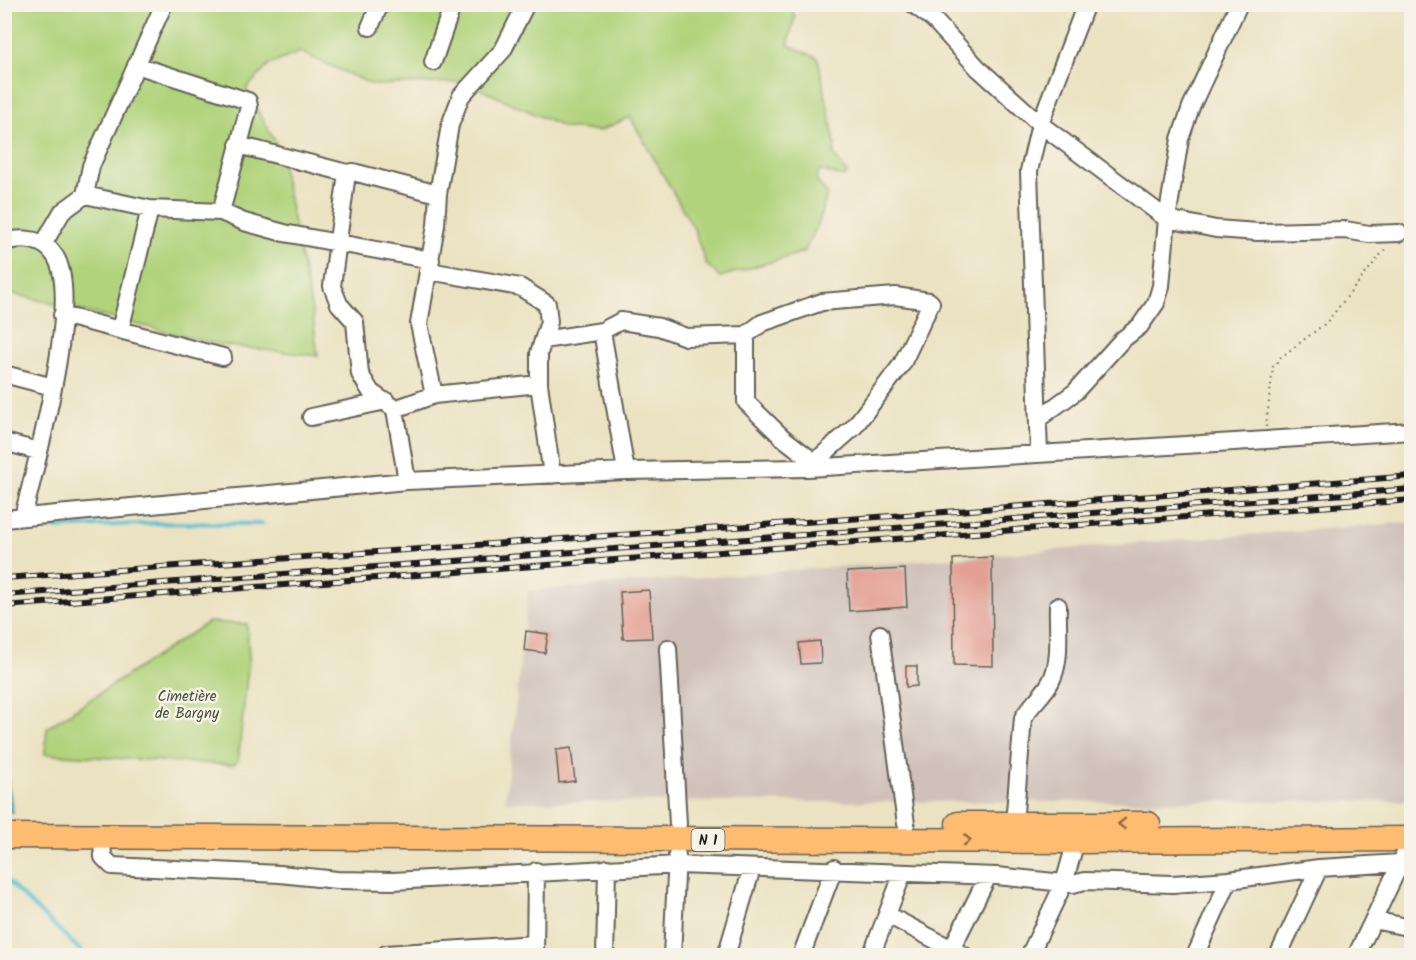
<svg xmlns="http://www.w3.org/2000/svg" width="1416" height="960" font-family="Kalam,sans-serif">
<rect width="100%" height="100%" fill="#f7f3e8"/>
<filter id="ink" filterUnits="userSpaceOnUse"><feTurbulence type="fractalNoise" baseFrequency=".0167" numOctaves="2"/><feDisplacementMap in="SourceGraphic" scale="12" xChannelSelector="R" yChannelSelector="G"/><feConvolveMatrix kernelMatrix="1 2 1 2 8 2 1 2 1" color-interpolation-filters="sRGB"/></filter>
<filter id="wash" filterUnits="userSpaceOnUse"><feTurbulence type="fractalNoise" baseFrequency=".008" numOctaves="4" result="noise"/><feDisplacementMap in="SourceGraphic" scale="24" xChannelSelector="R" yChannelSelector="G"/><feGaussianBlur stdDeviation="1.35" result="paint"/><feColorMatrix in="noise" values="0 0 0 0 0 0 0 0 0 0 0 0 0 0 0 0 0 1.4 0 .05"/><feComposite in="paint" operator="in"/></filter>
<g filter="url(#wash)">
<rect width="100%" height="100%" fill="#ebe2c1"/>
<path fill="#cfc1ba" d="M1411,522v279l-906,1 23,-211z"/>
<path fill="#b1d37c" stroke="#66784c" stroke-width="1.5" d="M4,5h785l6,11 -7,29 30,13 17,85 -1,12 13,18 -3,4 -25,-7 -3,10 11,14 -9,31 -14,27 -84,25 -14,-13 -12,-35 -64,-112 -31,14 -34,-3 -100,-46 -92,3 -73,-33 -31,13 -23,24 32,58 34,164 6,45 -97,-11 -216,-53z
M208,622l39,2 2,34 -11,103 -6,4 -187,-11 2,-26z"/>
<path fill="#54bed0" stroke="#386d76" stroke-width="1.5" d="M5,766l8,45v1h-8z"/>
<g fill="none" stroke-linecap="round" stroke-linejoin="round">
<path stroke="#54bed0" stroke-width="4" d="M4,532l4,-2 153,-7 101,1
M4,877c26,28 55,51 82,79"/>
</g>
<g id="blocks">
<path fill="#e4a094" d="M992,557l1,109 -39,-1 -1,-106z
M905,569l2,38 -58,4 -2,-39z
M649,590l3,48 -29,1 -3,-47z
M526,631l22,3 -3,19 -21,-3z
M820,641l1,22 -20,1 -2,-21z
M906,666h11v20l-11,1z
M571,748l4,33 -16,2 -3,-33z"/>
</g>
</g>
<g filter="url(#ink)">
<use href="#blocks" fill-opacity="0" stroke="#646156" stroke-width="1.5"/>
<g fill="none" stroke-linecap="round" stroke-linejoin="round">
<g stroke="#646156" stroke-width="20">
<path id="minor" d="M913,4l20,15 45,49 62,56 127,95 49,10 42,3 87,-2 24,4 30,-1
M370,27l10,-23
M433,62l20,-58
M136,65l112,36 1,6 -28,105
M238,145l109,28
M85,195l6,-29 73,-162
M44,243l18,-31 23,-17 65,14 71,3 23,10 40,11 147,27
M4,245l3,-4c17,-4 38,-2 48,15 28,42 -20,210 -32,261
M429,271l91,16 27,17 2,18 -10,31v31
M62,315l161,42
M120,330l30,-121
M602,331l24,140
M746,335v67l36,35 31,24
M543,340l59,-9 19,-10 38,6 27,10 60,-2 16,-12 60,-21 73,-6 34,5 2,2 -29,61 -48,63 -46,41
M4,374l49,13
M434,395l-15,-71 17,-99 2,-31
M395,409l39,-14 105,-11 13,91
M311,417l75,-16
M1038,419l37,-27 47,-52 18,-14 16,-23 5,-17 6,-67 13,-80 11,-32 48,-103
M4,442l34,9
M1039,454l-10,-283 11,-47 46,-120
M407,481l-12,-72 -24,-17 -11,-18 -5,-52 -16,-18 -7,-18 15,-113 6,-1 85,22 12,-69 11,-29 42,-46 23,-46
M4,519l403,-38 219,-10 182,-3 604,-37
M880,634l26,190
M668,648l10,176
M1014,824l9,-106c8,-14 21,-23 28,-37 11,-21 6,-52 7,-75
M102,838l1,19 9,9 168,8 57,6 56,1 285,-16 319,11 76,8 12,-3 88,3 56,-4 90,-12 81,-5
M888,915l77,41
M1373,920l39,8
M386,954l149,-10
M535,956l1,-85
M605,956l2,-88
M672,956l5,-101
M726,956l26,-88
M801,956l33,-88
M871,956l32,-83
M948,956l40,-80
M1029,956l35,-73 12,-42
M1195,956l34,-76
M1278,956l41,-88
M1356,956l56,-117"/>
</g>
<g stroke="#646156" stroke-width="27">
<path id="highway" d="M958,824h190
M4,836l1072,5 336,-2"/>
</g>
<path stroke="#646156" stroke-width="2" stroke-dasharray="1.5 4.5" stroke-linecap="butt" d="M1407,223l5,-6
M1266,427l7,-60 8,-10 45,-34 60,-75"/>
<use href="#minor" stroke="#fff" stroke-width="16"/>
<use href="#highway" stroke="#febc70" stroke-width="24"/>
<g stroke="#1c1c1c" stroke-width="6">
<path id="rail" d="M4,578l902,-63 506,-39
M4,595l1408,-106
M4,606l1408,-106"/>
</g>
<use href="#rail" stroke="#f7f3e8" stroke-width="4" stroke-dasharray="11" stroke-linecap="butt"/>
</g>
<defs><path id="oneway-chevron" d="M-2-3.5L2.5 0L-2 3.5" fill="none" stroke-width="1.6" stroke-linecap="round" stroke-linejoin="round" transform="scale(1.5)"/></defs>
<g stroke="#8d6c46">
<use href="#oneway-chevron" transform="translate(1122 824) rotate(180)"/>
<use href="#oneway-chevron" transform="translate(967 840)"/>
</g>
</g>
<g text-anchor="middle" stroke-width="5" stroke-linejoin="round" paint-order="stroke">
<rect fill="#f7f3e8" stroke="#5e5c59" stroke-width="1.5" x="691.5" y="829" width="33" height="22" rx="4.5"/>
<g font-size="14" font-weight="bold" fill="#1c1c1c">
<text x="708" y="845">N 1</text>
</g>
<g font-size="15" fill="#495339" stroke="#f7f3e8">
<text x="187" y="701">Cimetière<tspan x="187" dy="17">de Bargny</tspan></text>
</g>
</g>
<rect width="1416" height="960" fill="none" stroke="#f7f3e8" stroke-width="24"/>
</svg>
